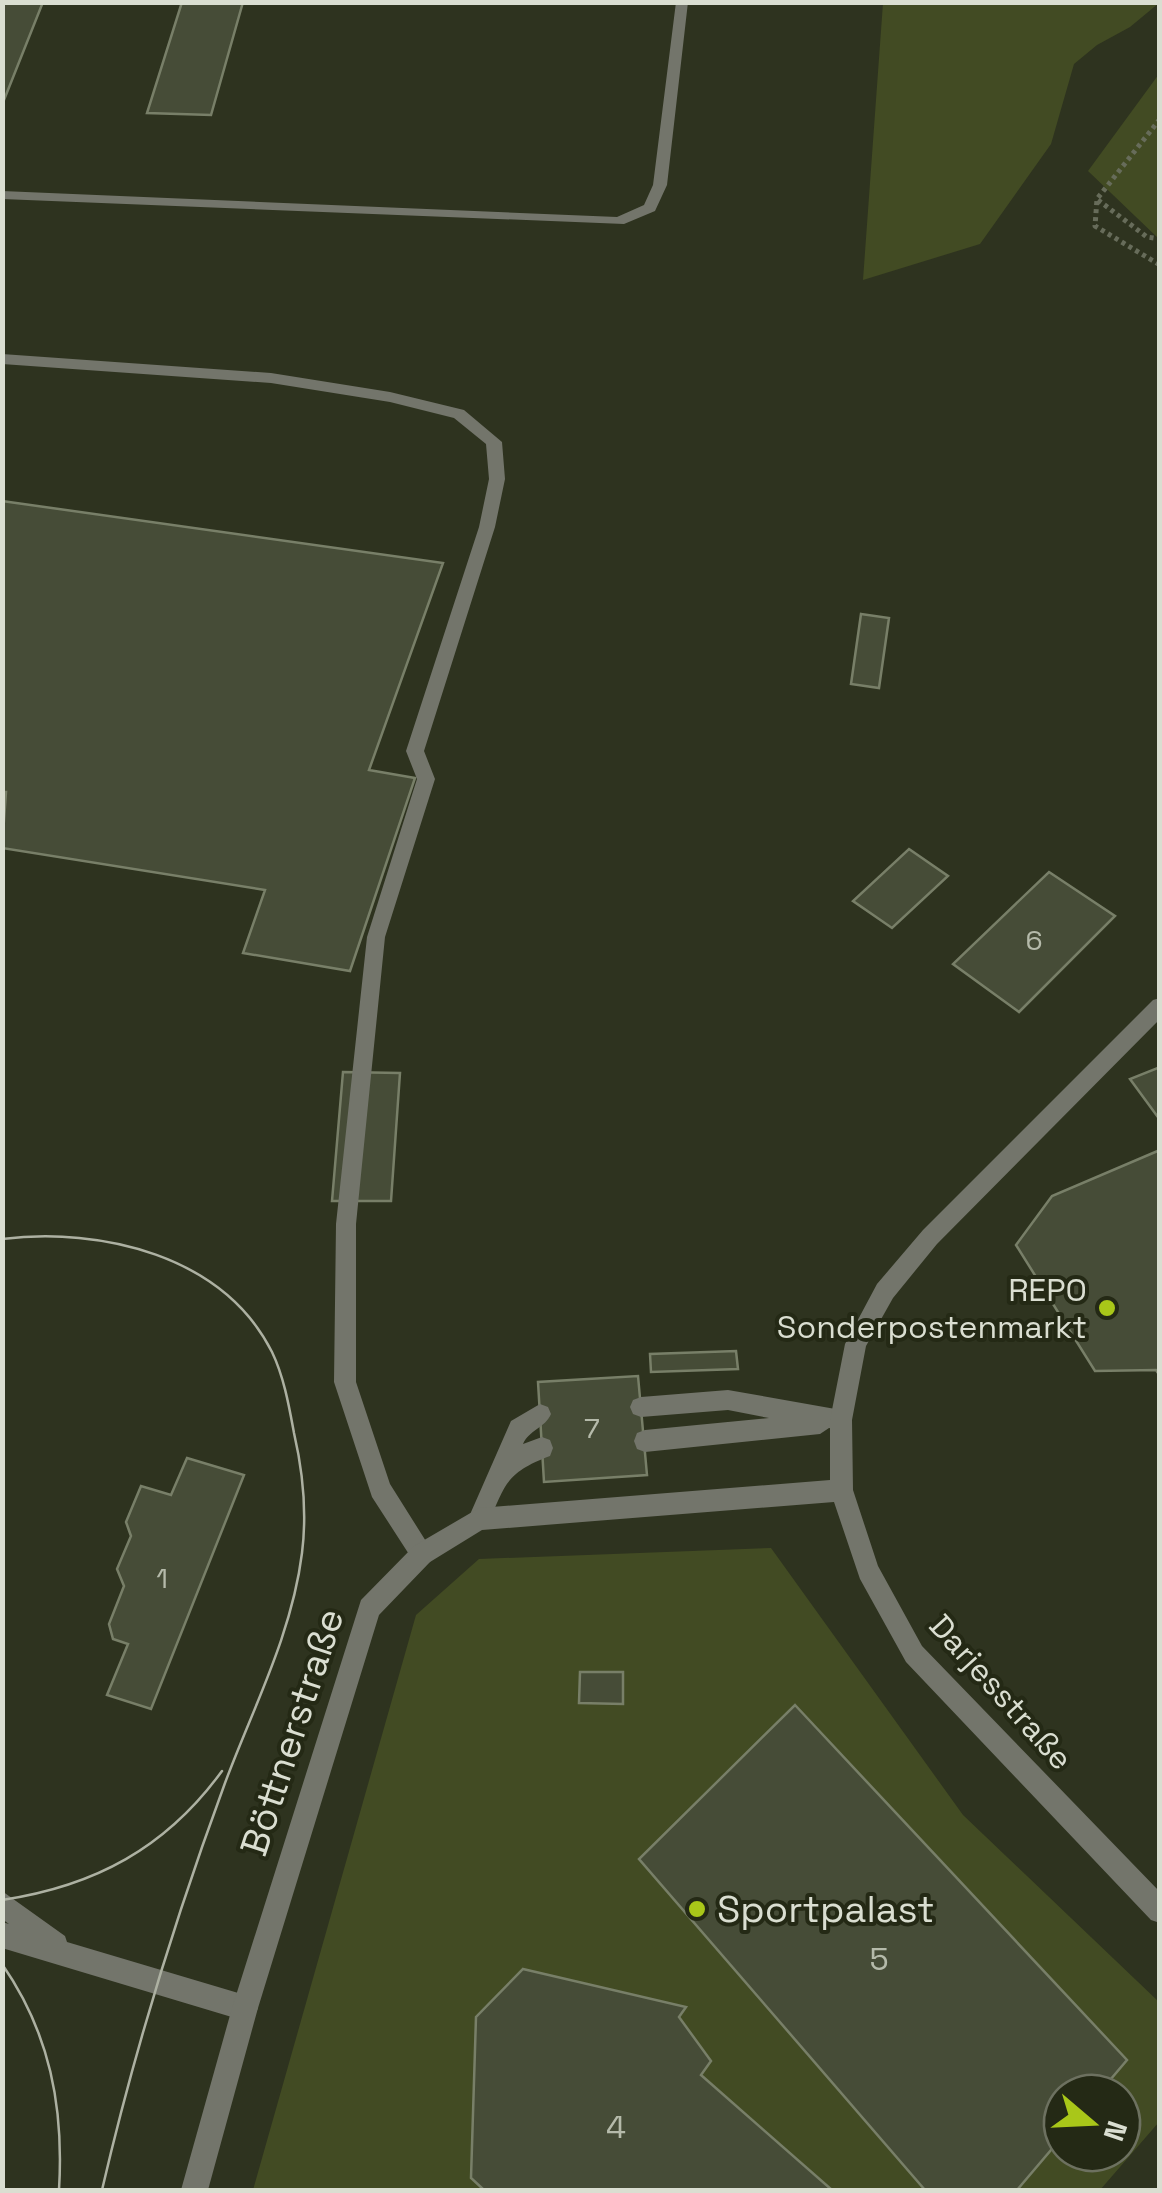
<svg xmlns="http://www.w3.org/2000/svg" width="1162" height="2193" font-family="'Space Grotesk',sans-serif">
<rect width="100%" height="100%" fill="#2e331f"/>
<path fill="#424b23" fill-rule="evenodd" d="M883,3h276l-29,24 -33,18 -23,19 -23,80 -71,100 -117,36z
M1159,74v165l-71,-68z
M771,1548l192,267 196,187v120l-59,68h-847l163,-575 63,-56zM1062,2093h60v60h-60z"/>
<path fill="#464c37" stroke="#787f68" stroke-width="2.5" d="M2,2h41l-41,103z
M182,2h61l-32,113 -64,-2z
M2,501l441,62 -74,207 46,8 -65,193 -107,-18 22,-63 -263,-42 4,-56h-4z
M861,614l28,4 -10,70 -28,-4z
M909,849l39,27 -56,52 -39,-27z
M1049,872l66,44 -96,96 -66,-48z
M1160,1067v53l-30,-41z
M343,1072l57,1 -9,128h-59z
M1160,1150v226l-4,-6 -61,1 -79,-126 36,-49z
M736,1351l2,18 -87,3 -1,-18z
M638,1376l9,99 -103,7 -6,-100z
M187,1458l57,17 -93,234 -44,-14 21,-51 -15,-5 -4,-15 15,-38 -7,-17 14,-33 -5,-14 15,-36 30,9z
M580,1672h43v32l-44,-1z
M795,1705l332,355 -28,33h-37v44l-45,53h-92l-286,-331z
M523,1969l163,38 -7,10 32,44 -10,14 131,115h-348l-13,-12 5,-161z"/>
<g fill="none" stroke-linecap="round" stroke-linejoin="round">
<path stroke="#676c5a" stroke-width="5" stroke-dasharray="4 4" stroke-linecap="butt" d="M1160,119l-63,80 -2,27 65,39
M1098,200l49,37 13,2"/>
<path fill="#73756b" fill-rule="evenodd" d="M676,2h12l-21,183 -12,26 -31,13 -622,-25v-8l615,26 27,-12 9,-20z
M2,354l269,19 119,19 74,18 38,32 3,37 -10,48 -71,224 11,28 -50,158 -29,287v158l34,102 44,70 -4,8 -8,3 -8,-3 -42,-65 -38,-115 2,-158 31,-287 50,-158 -11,-28 73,-224 10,-48 -3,-35 -32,-26 -64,-16 -119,-19 -269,-19z
M728,1390l113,20 8,3 3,7 -3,7 -8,3 -12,-2 -9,6 -175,18 -8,-3 -3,-8 3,-8 8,-3 124,-12 -41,-8 -87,7 -8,-3 -3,-7 3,-7 8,-3z
M540,1404l8,3 3,7c-6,14 -22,16 -28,30l19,-7 8,3 3,8 -3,8c-45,17 -45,29 -63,71l-8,3 -8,-3 -3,-8 43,-98z
M2,1891l63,45 2,6 178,53 9,4 4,9 -4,9 -9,4 -243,-73v-26l7,2 -7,-5z"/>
<path fill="#73756b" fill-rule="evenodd" d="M1160,998v21l-223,225 -44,54 -27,48 -14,74 1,70 25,76 44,80 238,246v31l-9,-3 -245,-258 -46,-83 -26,-77 -352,28 -52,32 -51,53 -121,393 -50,182h-27l51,-182 129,-408 53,-54 65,-38 351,-28v-60l15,-76 32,-60 46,-54 230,-230z"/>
<path stroke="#adb1a2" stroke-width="2.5" d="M2,1239c99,-12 221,16 270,113 12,25 17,54 22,81 9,39 13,80 8,120 -10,81 -49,155 -77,230 -49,133 -91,269 -123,407
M2,1900c93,-14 164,-52 220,-129
M2,1964c48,69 62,143 57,226"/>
</g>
<g fill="#a9c719" stroke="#242915" stroke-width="4">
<circle cx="1107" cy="1308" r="10"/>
<circle cx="697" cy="1909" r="10"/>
</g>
<g text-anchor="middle" stroke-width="8" stroke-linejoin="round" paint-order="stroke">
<g font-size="28" fill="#b5baaa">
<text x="1034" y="950">6</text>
<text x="592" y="1438">7</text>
<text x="162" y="1588">1</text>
</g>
<g font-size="32" fill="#daded1" stroke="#242915" text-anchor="end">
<text x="1087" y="1301">REPO<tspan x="1087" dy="37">Sonderpostenmarkt</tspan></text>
</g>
<g font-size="32" fill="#daded1" stroke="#242915">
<text transform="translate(1001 1692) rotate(48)" y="11">Darjesstraße</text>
</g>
<g font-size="32" fill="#b5baaa">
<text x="879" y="1970">5</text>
<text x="616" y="2138">4</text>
</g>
<g font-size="38" fill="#daded1" stroke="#242915">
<text transform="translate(292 1732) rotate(-72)" y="13">Böttnerstraße</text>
</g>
<g font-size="38" fill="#daded1" stroke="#242915" text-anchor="start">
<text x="717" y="1922">Sportpalast</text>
</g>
</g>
<rect width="1162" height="2193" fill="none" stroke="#daded1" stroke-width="10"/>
<g transform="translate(1092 2123) rotate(109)"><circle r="48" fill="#242915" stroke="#6d7160" stroke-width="2.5"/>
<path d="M0-8L18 38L0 25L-18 38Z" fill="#a9c719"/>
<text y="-15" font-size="28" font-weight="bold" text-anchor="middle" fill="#daded1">N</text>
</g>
</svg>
